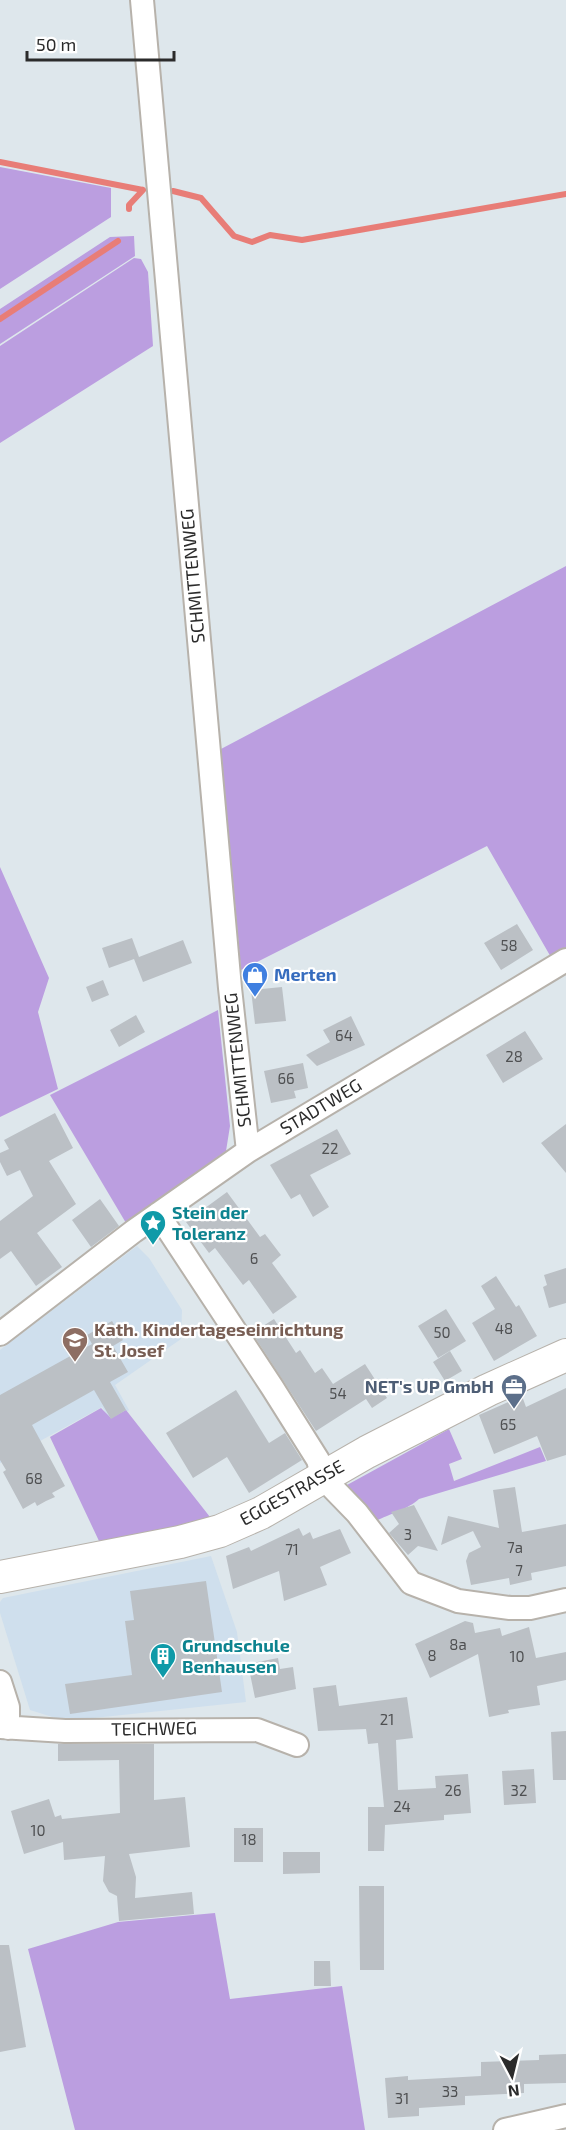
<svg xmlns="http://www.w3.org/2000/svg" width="566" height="2130" font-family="'Exo 2',sans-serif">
<rect width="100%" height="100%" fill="#dee7ec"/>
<path fill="#cfdfed" d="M137,1246l12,12 33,52 -1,29 -66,46 14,25 -18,10 -9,-13 -102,56v-113z
M211,1556l26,76 9,70 -181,19 -35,-11 -30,-97v-11l3,-4z"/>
<path fill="#bb9ee0" d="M0,167l111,21v29l-111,72z
M134,236l1,20 -135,88v-35l110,-72z
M134,258l7,1 7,13 5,74 -153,97v-97z
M566,566v384l-14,9 -65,-113 -246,124 -20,-221z
M0,867l49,111 -11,34 20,77 -58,28z
M218,1010l12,116 -4,25 -100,72 -76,-128z
M101,1408l10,10 15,-8 84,107 -40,13 -71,11 -49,-104z
M449,1429l13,30 -13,5 5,17 86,-34 6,14 -127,38c-10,10 -33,16 -47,24l-27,-32 2,-6z
M215,1913l15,86 112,-13 23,144h-290l-47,-181 90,-27z"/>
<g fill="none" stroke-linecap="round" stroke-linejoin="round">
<path stroke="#e87d77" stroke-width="6" d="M0,162l143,28
M173,191l28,7 33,38 18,6 18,-7 32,5 264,-46
M129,209v-4l14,-15
M0,319l118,-78"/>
</g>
<path fill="#bbc0c5" d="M517,924l16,26 -32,20 -17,-27z
M132,938l7,19 44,-17 9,23 -49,19 -9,-23 -25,9 -7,-20z
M103,980l6,15 -17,7 -6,-15z
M282,987l4,34 -31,3 -4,-34z
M136,1015l9,17 -26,15 -9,-17z
M351,1016l14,29 -48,21 -11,-11 24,-13 -7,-12z
M525,1031l18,28 -40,24 -17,-28z
M303,1063l5,25 -14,3 2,7 -25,5 -7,-32z
M55,1113l18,35 -24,13 27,43 -39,29 25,34 -26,19 -25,-35 -11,8v-38l33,-25 -13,-26 -13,6 -7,-14v-9l9,-4 -5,-9z
M566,1124v49l-25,-30z
M337,1129l14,25 -41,21 19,32 -16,10 -13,-23 -9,5 -21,-34z
M227,1192l33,45 5,-3 16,21 -9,8 25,34 -24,17 -24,-34 -6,5 -28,-37 -6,5 -23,-31z
M100,1199l19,27 -28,21 -19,-27z
M566,1268v35l-17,5 -6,-21 4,-2 -3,-10z
M496,1276l20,31 3,-2 18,31 -43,25 -22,-38 23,-14 -14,-23z
M446,1309l20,32 -28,17 -20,-32z
M274,1319l22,34 4,-3 15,23 7,-5 11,16 32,-20 22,34 -15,10 -6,-9 -50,32 -64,-98z
M112,1321l11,19 -10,6 15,26 -18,10 16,28 -15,9 -17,-29 -62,35 33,61 -13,7 3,4 -9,4 -9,5 -2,-4 -12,7 -20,-37 3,-2 -6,-10v-65l92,-51 -5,-9z
M450,1351l12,20 -17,10 -12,-19z
M566,1388v67l-19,6 -10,-25 -43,18 -15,-39 43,-19 4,11z
M236,1390l33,53 16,-10 17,27 -53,33 -22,-36 -34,21 -27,-45z
M515,1487l7,45 44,-8v42l-35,7 1,7 -22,5 -1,-7 -38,7 -5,-24 3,-8 12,-6 -8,-16 -32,14 7,-29 51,12 -6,-38z
M414,1505l24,46 -20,-5 -10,9 -19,-22 10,-9 -8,-12z
M299,1528l4,8 7,-4 3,7 27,-10 11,24 -31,14 7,18 -43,16 -5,-30 -46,18 -7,-33 23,-9 2,4z
M206,1581l16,111 -152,22 -5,-30 67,-9 -7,-54 9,-1 -4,-29z
M465,1621l8,2 2,10 25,-5 2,8 27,-9 7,31 30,-6v28l-29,6 3,19 -32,5 1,3 -20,4 -11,-63 -48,24 -15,-34z
M278,1658l2,11 13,-2 3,22 -41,9 -7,-34z
M336,1685l3,21 68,-9 6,41 -17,2 2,50 38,-2 -1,-12 33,-2 3,39 -27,2v5l-59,5 -1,26h-16v-44h16l-6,-64 -10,1 -2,-15 -48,2 -5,-43z
M566,1731v49h-13l-2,-48z
M58,1744h96v56l31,-3 5,50 -61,7 7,23 -1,21 57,-6 2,22 -75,7 -2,-25 -8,-4 -6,-11 2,-25 -41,4 -1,-18 -39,12 -13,-43 38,-12 6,18 6,-2 1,4 58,-6 -1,-53 -61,1z
M534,1769l2,34 -32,2 -2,-34z
M234,1828h29v34h-29z
M283,1852h37v21l-37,1z
M359,1886h25v84h-24z
M0,1945h9l17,102 -26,5z
M314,1961h16l1,25h-17z
M566,2054v29l-42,1v9l-59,3v9l-46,3v8l-31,2 -3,-40 23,-2v4l73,-4v-14l58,-2v-5z"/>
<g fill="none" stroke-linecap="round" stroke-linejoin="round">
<g stroke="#b7b2ab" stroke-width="26">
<path id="street" d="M142,0l88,988 18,163
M158,1214l114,173 46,73 5,18 34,35 54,70 47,18 52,7h20l36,-8
M0,1334l134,-103 114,-80 318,-191
M0,1682l8,25v21
M0,1727l65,4 192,-1 40,15
M505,2130l61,-14"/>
</g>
<g stroke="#b7b2ab" stroke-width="34">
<path id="secondary" d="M0,1577l180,-35 40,-11 41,-18 106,-61 121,-62 78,-35"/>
</g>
<use href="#street" stroke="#fff" stroke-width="22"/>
<use href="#secondary" stroke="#fff" stroke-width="32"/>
</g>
<defs>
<g id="shop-pin" transform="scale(1.35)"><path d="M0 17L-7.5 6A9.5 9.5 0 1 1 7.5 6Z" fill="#3f7fe0" stroke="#fff"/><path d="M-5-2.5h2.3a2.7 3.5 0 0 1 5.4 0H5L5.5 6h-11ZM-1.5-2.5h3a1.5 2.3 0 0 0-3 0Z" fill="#fff"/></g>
<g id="sight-pin" transform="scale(1.35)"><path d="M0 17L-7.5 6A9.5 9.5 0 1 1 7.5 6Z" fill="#0f9aa8" stroke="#fff"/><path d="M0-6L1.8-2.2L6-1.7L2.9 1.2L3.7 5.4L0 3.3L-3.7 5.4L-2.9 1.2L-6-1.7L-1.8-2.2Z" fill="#fff"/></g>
<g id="school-pin" transform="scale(1.35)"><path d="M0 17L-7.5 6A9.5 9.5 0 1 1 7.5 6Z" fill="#8d6e63" stroke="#fff"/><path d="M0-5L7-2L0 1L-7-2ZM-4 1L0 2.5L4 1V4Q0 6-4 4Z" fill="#fff"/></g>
<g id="office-pin" transform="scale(1.35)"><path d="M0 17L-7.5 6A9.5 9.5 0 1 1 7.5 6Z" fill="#5c6f8a" stroke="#fff"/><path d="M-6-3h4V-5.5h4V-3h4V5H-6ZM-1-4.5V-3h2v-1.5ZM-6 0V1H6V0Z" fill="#fff"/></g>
<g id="building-pin" transform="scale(1.35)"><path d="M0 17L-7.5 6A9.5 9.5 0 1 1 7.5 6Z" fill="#0f9aa8" stroke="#fff"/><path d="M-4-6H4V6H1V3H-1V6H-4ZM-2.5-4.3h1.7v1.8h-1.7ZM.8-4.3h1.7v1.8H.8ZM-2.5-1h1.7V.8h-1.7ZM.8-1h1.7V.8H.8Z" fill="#fff"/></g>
</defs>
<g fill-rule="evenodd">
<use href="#shop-pin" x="255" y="975"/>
<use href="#sight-pin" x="153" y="1223"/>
<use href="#school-pin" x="75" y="1340"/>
<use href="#office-pin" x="514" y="1387"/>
<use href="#building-pin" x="163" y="1656"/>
</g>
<g text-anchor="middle" stroke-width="4.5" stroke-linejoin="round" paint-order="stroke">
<g font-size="15" fill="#4f5052">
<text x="509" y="951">58</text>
<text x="344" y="1041">64</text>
<text x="514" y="1062">28</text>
<text x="286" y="1084">66</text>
<text x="330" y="1154">22</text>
<text x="254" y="1264">6</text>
<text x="504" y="1334">48</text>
<text x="442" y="1338">50</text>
<text x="338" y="1399">54</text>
<text x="508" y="1430">65</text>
<text x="34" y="1484">68</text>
<text x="408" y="1540">3</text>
<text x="515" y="1553">7a</text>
<text x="292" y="1555">71</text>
<text x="519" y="1576">7</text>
<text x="458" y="1650">8a</text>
<text x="432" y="1661">8</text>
<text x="517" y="1662">10</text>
<text x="387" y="1725">21</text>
<text x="453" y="1796">26</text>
<text x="519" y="1796">32</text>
<text x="402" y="1812">24</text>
<text x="38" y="1836">10</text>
<text x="249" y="1845">18</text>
<text x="450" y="2097">33</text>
<text x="402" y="2104">31</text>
</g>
<g font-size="18" fill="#2b2b2b" stroke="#fff">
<text transform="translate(193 576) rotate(-95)" y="6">SCHMITTENWEG</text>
<text transform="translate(238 1060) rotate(-96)" y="6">SCHMITTENWEG</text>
<text transform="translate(321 1107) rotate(-31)" y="6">STADTWEG</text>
<text transform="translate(292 1493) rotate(-29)" y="6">EGGESTRASSE</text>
<text transform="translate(154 1729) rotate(-1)" y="6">TEICHWEG</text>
</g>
<g font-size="18" font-weight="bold" fill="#366cbe" stroke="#fff" text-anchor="start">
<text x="274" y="981">Merten</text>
</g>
<g font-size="18" font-weight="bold" fill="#0d838f" stroke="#fff" text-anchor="start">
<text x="172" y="1219">Stein der<tspan x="172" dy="21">Toleranz</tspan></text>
<text x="182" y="1652">Grundschule<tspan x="182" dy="21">Benhausen</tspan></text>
</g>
<g font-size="18" font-weight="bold" fill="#785e54" stroke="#fff" text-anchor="start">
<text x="94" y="1336">Kath. Kindertageseinrichtung<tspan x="94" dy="21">St. Josef</tspan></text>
</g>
<g font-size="18" font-weight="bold" fill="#4e5e75" stroke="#fff" text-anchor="end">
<text x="494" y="1393">NET's UP GmbH</text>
</g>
</g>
<g transform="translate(512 2076) rotate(173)" stroke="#ffffff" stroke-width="4.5" paint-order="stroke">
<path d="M0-4.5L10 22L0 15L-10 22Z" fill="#2b2b2b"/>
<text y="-9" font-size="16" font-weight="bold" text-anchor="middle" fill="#2b2b2b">N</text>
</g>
<path d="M27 51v9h147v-9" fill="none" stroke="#2b2b2b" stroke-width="3"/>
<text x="36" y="51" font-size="18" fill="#2b2b2b" stroke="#ffffff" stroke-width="4.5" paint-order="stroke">50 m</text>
</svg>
